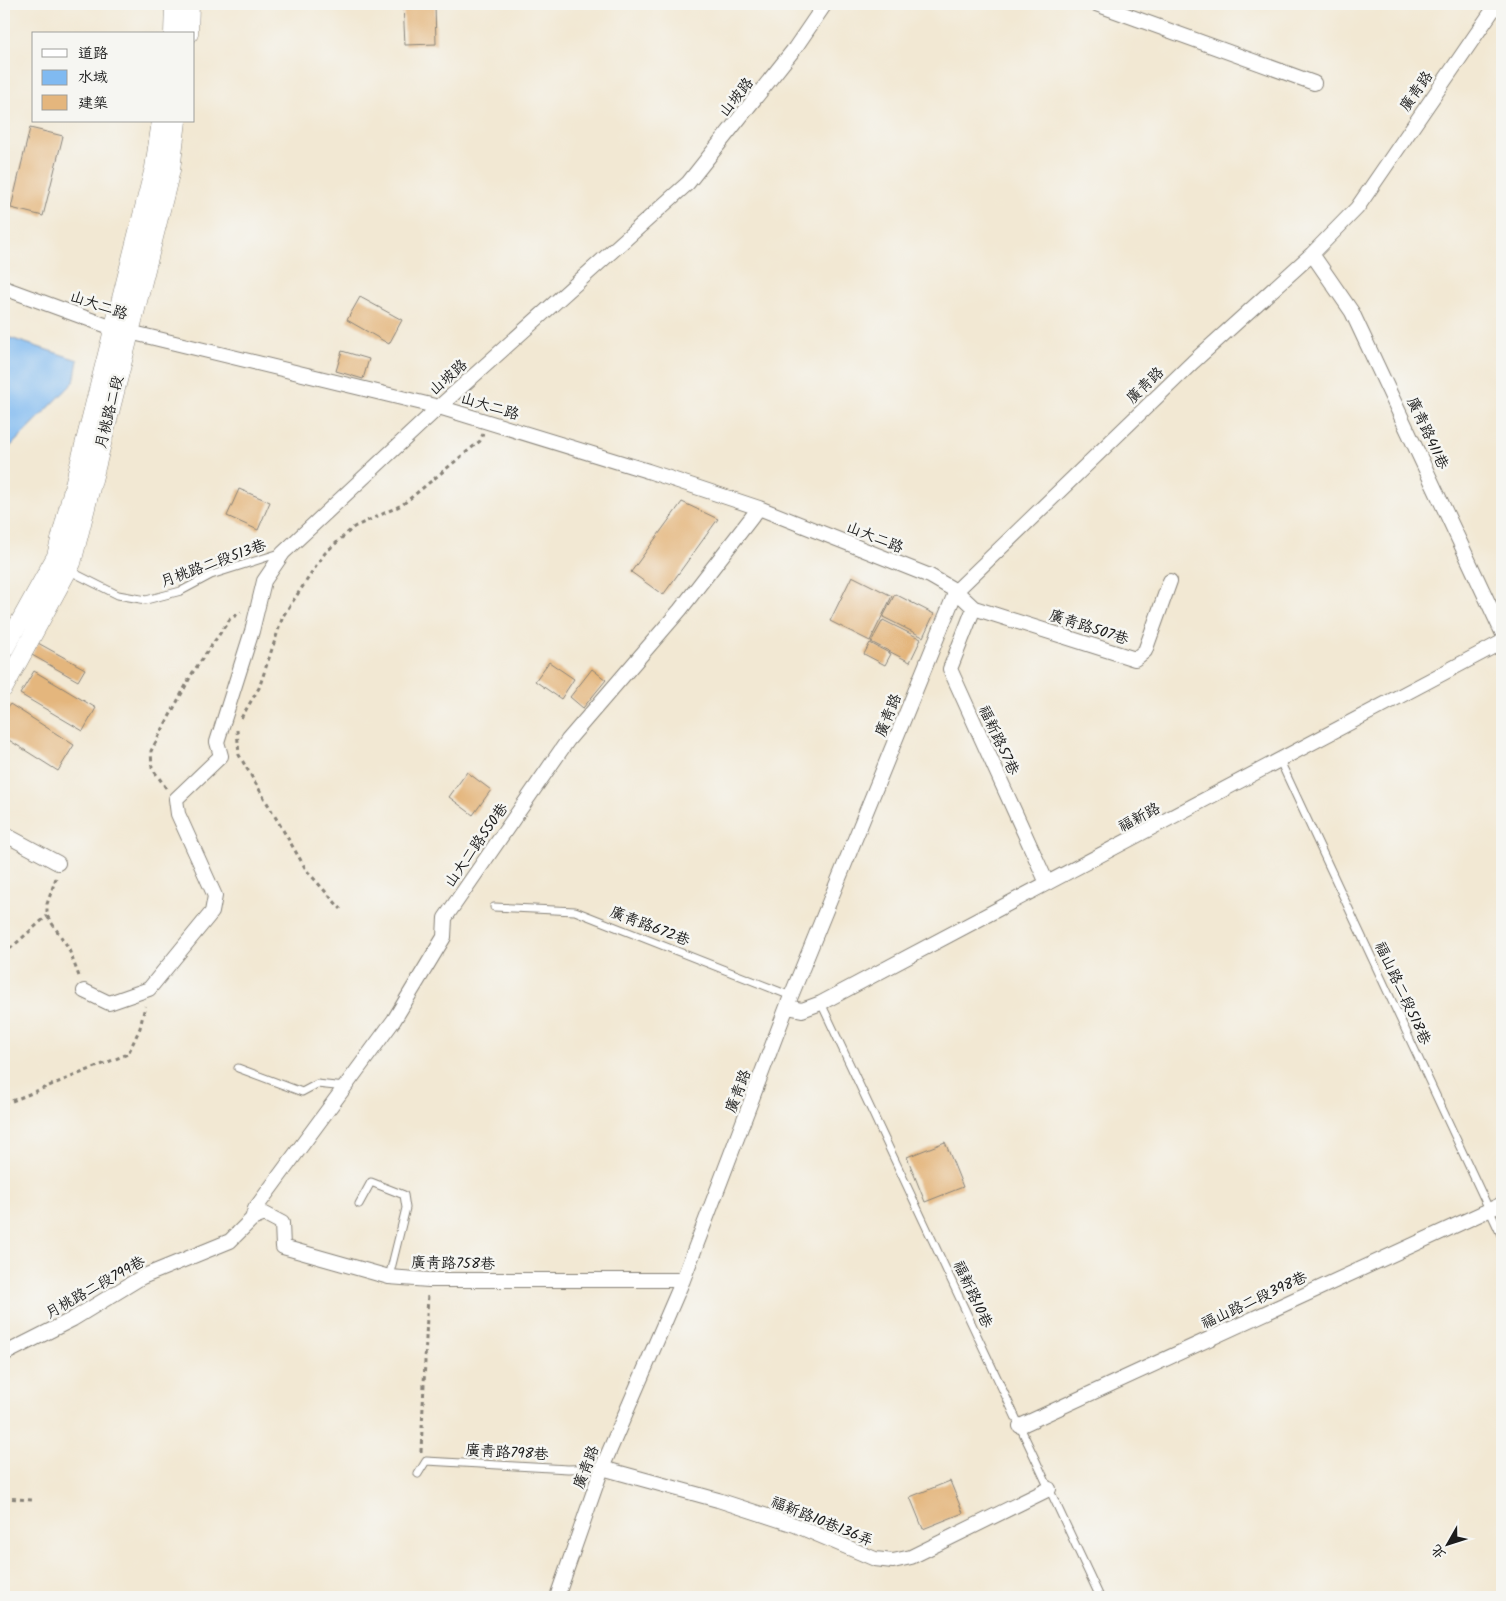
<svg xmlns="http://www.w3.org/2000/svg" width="1506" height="1601" font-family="Kalam,'LXGW WenKai TC',sans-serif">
<rect width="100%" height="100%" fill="#f6f6f2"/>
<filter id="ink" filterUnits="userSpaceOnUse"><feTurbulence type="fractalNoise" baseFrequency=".02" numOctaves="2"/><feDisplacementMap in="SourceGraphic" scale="10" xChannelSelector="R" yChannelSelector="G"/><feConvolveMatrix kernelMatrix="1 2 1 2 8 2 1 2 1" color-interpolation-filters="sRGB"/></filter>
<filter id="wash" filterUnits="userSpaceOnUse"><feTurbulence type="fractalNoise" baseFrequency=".0096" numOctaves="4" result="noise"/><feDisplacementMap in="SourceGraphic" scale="20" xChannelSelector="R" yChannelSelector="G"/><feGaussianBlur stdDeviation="1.12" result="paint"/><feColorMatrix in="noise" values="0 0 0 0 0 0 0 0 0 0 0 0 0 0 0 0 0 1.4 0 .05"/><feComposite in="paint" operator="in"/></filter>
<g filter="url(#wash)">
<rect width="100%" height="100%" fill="#f2e8d3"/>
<path fill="#80baf1" stroke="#4e6b86" d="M4,336l74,24 -4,22 -70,71z"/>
<g id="blocks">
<path fill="#e4b67d" d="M403,4h32l1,40 -31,1z
M30,128l33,8 -20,80 -32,-8z
M360,297l42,23 -13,24 -42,-24z
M342,351l27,8 -6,20 -27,-8z
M239,489l31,13 -12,28 -31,-14z
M682,502l36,17 -55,76 -32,-23z
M852,576l40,20 -22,45 -40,-20z
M895,594l39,20 -11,23 -40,-20z
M883,620l38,19 -11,23 -39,-20z
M38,643l47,26 -7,12 -46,-26z
M870,643l21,11 -6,11 -21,-11z
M549,662l25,17 -13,20 -26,-18z
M592,669l14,11 -23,28 -13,-11z
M34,671l62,37 -13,23 -63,-37z
M10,704l64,41 -16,26 -54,-34v-24z
M467,772l24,18 -18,25 -24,-18z
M945,1142l18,45 -38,15 -18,-45z
M950,1481l13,32 -40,16 -13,-32z"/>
</g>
</g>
<g filter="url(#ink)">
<use href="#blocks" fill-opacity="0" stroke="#878278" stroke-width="1"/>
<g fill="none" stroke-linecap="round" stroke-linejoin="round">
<g stroke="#878278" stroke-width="9">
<path id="service" d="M68,570l50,25 28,5 35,-9 30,-16 69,-22
M1280,761l222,476
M494,907l81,4 216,85
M821,1003l279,594
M238,1068l64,24 15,-8 28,3
M359,1204l12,-22 33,13 2,13 -17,69
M418,1474l8,-13 142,8 34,-1"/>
</g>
<g stroke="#878278" stroke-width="16">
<path id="minor" d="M1096,4l218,79
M1312,254l40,58 150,320
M4,288l109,40 326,79 209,64 111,37 171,68 26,15 18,17 161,51 10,-8 25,-70
M974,608l-24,61 97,214
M4,834l54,29
M84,991l25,12 40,-14 63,-77 3,-16 -37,-82 -2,-15 45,-43 -4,-14 35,-111 12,-50 19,-28 156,-146 249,-224 107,-135 30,-44
M788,1007l14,3 19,-7 681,-361
M252,1219l13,-5 17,9 1,24 106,30 40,3h254
M4,1354l69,-35 69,-42 88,-36 22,-22 3,-10 139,-189 50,-83 1,-19 123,-178 112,-130 79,-102
M1020,1426l482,-222
M602,1468l116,32 77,25 80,34 18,2 18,-4 138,-68
M557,1597l45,-129 81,-188 108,-284 165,-405 237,-229 119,-108 45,-46 140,-204"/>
</g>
<g stroke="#878278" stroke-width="19">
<path id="tertiary" d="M173,34l1,-30
M189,34l1,-30
M4,650l52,-94 98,-388 7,-47
M4,688l68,-125 99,-393 6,-49"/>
</g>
<path stroke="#878278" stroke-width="3" stroke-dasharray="4 4" stroke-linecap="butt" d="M241,718l18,-30 24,-72 42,-63 29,-26 48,-22 78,-64 3,-7
M237,730l2,25 68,116 34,38
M166,788l-14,-20 -1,-17 42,-79 37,-53 11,-7
M56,878l-9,26v12l21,31 12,32
M4,954l43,-38
M4,1101h8l116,-47 12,-26 5,-22
M421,1452l7,-159
M4,1498l28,2"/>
<use href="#service" stroke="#fff" stroke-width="7"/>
<use href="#minor" stroke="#fff" stroke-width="14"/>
<use href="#tertiary" stroke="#fff" stroke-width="18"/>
</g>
</g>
<g text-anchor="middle" stroke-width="5" stroke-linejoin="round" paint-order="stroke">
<g font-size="15" fill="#1c1c1c" stroke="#f6f6f2">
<text transform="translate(1416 91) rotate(-55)" y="5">廣青路</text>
<text transform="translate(736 97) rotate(-51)" y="5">山坡路</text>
<text transform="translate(99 305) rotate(19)" y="5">山大二路</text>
<text transform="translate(448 377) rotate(-42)" y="5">山坡路</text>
<text transform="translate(1145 385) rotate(-44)" y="5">廣青路</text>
<text transform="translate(490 406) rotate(17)" y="5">山大二路</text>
<text transform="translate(109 412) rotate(-76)" y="5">月桃路二段</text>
<text transform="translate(1428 433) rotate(65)" y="5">廣青路411巷</text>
<text transform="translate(875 537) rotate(22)" y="5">山大二路</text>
<text transform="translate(213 563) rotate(-20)" y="5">月桃路二段513巷</text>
<text transform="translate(1089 627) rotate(18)" y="5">廣青路507巷</text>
<text transform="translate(888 715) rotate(-68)" y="5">廣青路</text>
<text transform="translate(999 740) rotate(65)" y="5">福新路57巷</text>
<text transform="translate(1139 817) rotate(-28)" y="5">福新路</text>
<text transform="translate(476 845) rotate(-55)" y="5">山大二路550巷</text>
<text transform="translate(650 926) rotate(21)" y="5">廣青路672巷</text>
<text transform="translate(1403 993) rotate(65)" y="5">福山路二段518巷</text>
<text transform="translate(738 1091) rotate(-69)" y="5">廣青路</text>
<text transform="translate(453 1263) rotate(1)" y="5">廣青路758巷</text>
<text transform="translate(95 1287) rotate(-29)" y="5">月桃路二段799巷</text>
<text transform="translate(973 1294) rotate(65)" y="5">福新路10巷</text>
<text transform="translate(1254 1300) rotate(-25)" y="5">福山路二段398巷</text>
<text transform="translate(507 1452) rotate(3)" y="5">廣青路798巷</text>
<text transform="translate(586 1467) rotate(-69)" y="5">廣青路</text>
<text transform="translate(822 1521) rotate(22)" y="5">福新路10巷136弄</text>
</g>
</g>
<rect width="1506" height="1601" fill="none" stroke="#f6f6f2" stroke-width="20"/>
<rect x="32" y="32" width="162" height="90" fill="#f6f6f2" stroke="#9f9f9c"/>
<rect x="42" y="49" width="25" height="8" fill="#ffffff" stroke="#9f9f9c"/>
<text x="78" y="58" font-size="15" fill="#1c1c1c">道路</text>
<rect x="42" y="70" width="25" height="15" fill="#80baf1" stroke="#9f9f9c"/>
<text x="78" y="82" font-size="15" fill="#1c1c1c">水域</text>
<rect x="42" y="95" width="25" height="15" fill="#e4b67d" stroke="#9f9f9c"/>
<text x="78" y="108" font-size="15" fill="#1c1c1c">建築</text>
<g transform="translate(1448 1544) rotate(231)" stroke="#f6f6f2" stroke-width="4" paint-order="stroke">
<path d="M0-4L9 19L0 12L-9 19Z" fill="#1c1c1c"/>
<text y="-8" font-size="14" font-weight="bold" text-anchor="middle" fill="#1c1c1c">北</text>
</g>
</svg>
